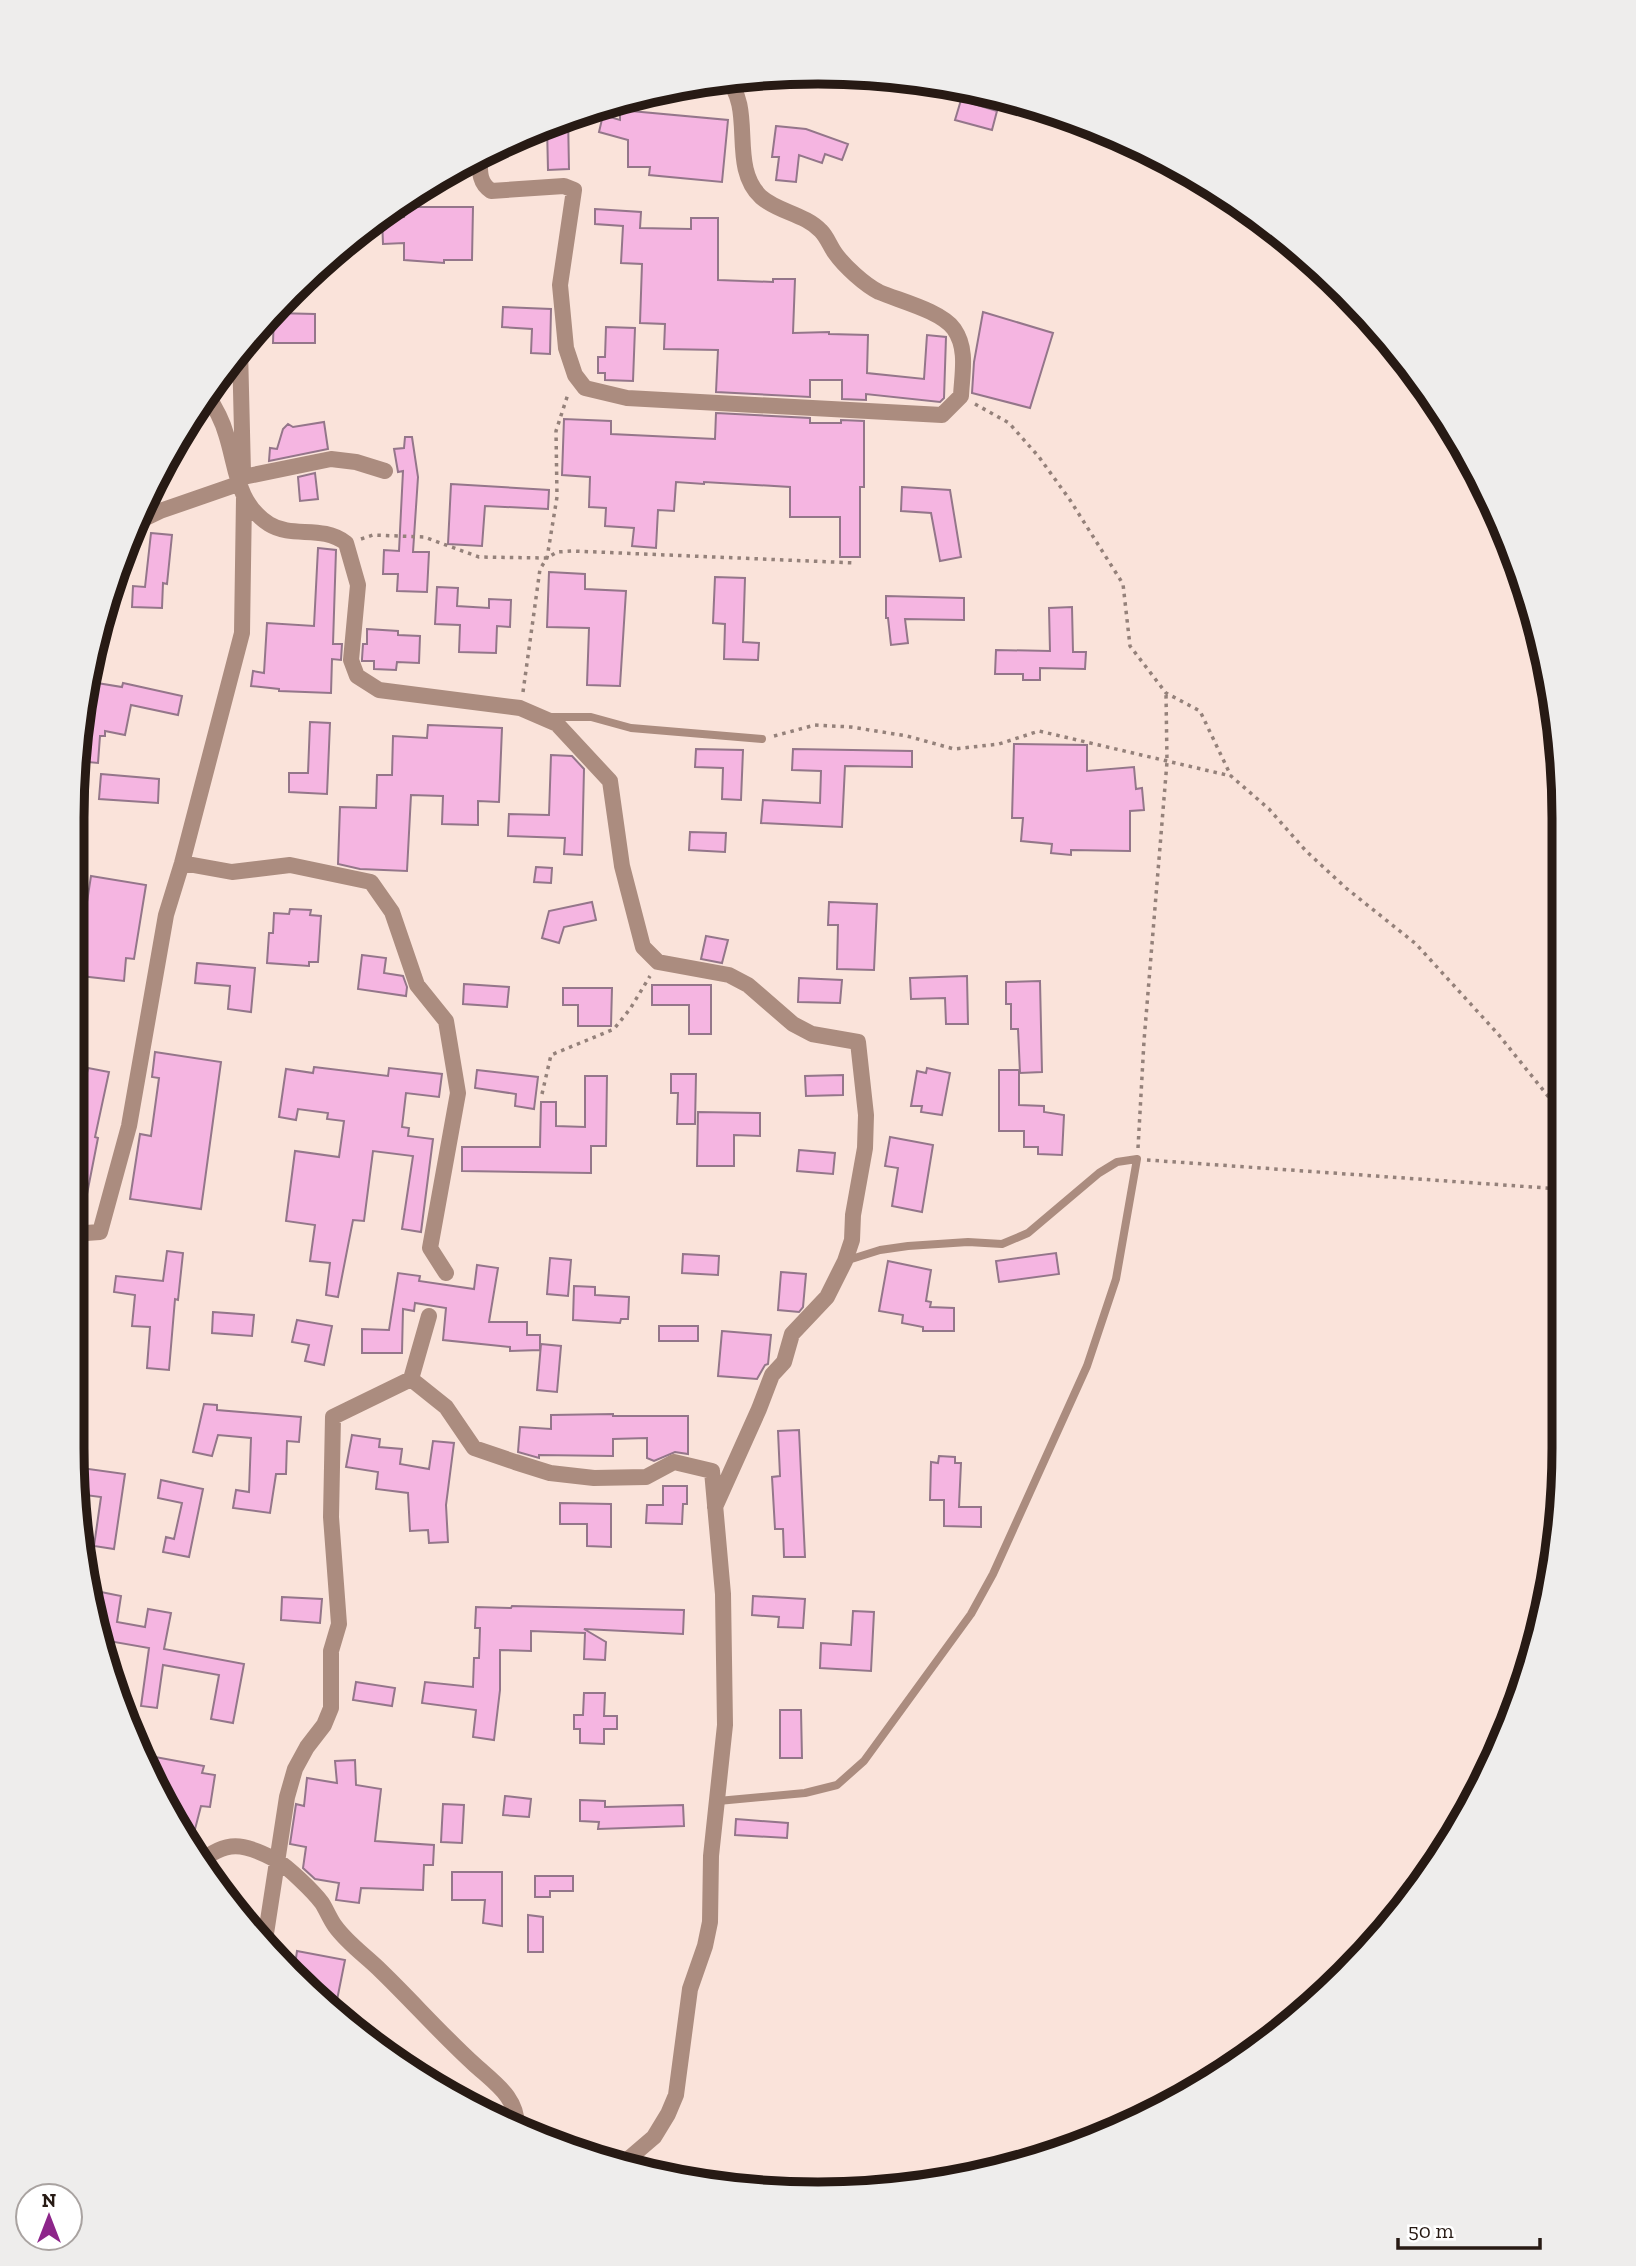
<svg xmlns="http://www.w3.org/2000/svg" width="1636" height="2266" font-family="'Zilla Slab',serif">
<rect width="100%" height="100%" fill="#fae3da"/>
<path fill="#f5b5e1" stroke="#94768a" stroke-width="2" d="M961,100l36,11 -5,19 -37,-10z
M620,110l108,10 -6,62 -73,-7 1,-8h-22v-27l-29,-8 4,-17 17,5z
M568,116l1,53 -21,1 -1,-44z
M776,126l30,3 42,15 -6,16 -17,-6 -3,9 -23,-8 -3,27 -20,-2 3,-23h-7z
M404,207h69l-1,53h-28v3l-40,-3v-17l-21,1 -1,-26 22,-1z
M595,209l46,3 -1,16 51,1v-11h27v62l55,2v-3h22l-2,54 36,-1v2l39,1 -1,38 57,6 3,-44 19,2 -2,61 -4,4 -74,-8v6l-24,-1v-19h-32v17l-94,-5 2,-42 -54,-1 1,-25 -25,-1 2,-59 -21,-1 2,-37 -28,-2z
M503,307l48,2 -1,45 -19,-1 1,-24 -30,-2z
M983,312l70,21 -23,75 -58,-15 2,-31z
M274,313l41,1v29h-42z
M606,327l29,1 -2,53 -28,-1v-7h-7v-16h7z
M716,413l94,5v5h31v-3l23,1v66h-4v70h-20v-40h-50v-30l-86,-5v2l-28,-2 -2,29 -16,-1 -2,38 -24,-2 2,-18 -29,-2 1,-18 -17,-1 1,-30 -28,-2 2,-56 47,2v13l104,5z
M324,422l4,27 -59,12 1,-13 7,1 6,-20 5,-5 5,3z
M405,437h7l6,40 -5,75h16l-2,40 -30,-1 1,-17h-15l1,-24 15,1 4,-80 -5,1 -4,-23 10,-1z
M315,473l3,26 -18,2 -2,-24z
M451,484l98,6 -1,19 -63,-3 -3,40 -34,-2z
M902,487l48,3 11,67 -21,4 -9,-48 -30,-2z
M151,533l21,2 -5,49 -4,-1 -1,25 -30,-1 1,-21 12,1z
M318,548l18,2 -3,94h9l-1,16 -9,-1 -1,34 -52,-2v-2l-28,-3 2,-15 11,2 3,-50 47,3z
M549,572l36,2v15l41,2 -6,95 -33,-1 2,-57 -42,-1z
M715,577l30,1 -2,64 16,1 -1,17 -34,-1 1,-35 -12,-1z
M437,587l21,1 -1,18 32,2v-9l22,1 -1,27 -13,-1 -1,27 -37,-1 1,-27 -25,-1z
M886,596l78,2v22l-59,-1 3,24 -17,2 -3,-27h-2z
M1072,607l1,45h13l-1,17 -45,-1v12h-17v-6h-28l1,-24 54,1 -1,-43z
M367,629l31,2v4l22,1 -1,27 -22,-1 -1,8 -22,-1v-8h-12v-2l1,-15h4z
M85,681l37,6 1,-4 59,13 -4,19 -47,-10 -6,30 -20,-4v5h-5l-2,27 -21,-2z
M310,722l20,1 -3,71 -38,-2v-19h19z
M428,725l74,3 -3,74 -21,-1v24l-36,-1 1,-28 -32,-1 -4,76 -47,-2 -22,-5 2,-57 36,1 1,-33h15l1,-39 34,2z
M1014,744l73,1v26l47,-4 2,22 6,-1 2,22 -14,1v40l-59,-1v5l-20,-2 1,-9 -31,-3 2,-23h-11z
M696,749l47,1 -2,50 -19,-1 1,-31 -28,-1z
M793,749l119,2v16l-67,-1 -3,61 -81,-4 2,-23 57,3 1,-32 -29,-1z
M551,755l21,1 12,13 -2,86 -18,-1 1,-16 -57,-2 1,-22 40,1z
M101,774l58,5 -1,24 -59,-4z
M690,832l36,1 -1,19 -36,-2z
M536,867l16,1 -1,15 -17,-1z
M91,876l55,9 -12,74 -8,-1 -2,23 -52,-6 1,-16 5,1z
M592,902l4,18 -32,7 -5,16 -17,-5 7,-27z
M829,902l48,2 -3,66 -37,-1 1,-44h-10z
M290,909l21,1 -1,5 11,1 -3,46h-9v4l-42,-3 2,-30h4l1,-20 15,1z
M706,936l22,4 -6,23 -21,-4z
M362,955l24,3 -2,15 19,3 4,11 -1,9 -48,-7z
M197,963l58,5 -4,44 -23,-3 2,-23 -35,-3z
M967,976l1,48h-22l-1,-26 -34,1 -1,-21z
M799,978l43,2 -2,23 -42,-1z
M1040,981l2,91 -22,1 -2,-44h-7v-25h-5v-22z
M464,984l45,3 -2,20 -44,-3z
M652,985h59v49h-22v-29h-37z
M563,988h49l-1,38h-33v-21h-15z
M155,1052l66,10 -20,147 -71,-10 10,-65 11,2 8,-58 -7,-1z
M314,1067l74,9 1,-8 53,6 -3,23 -33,-4 -4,34 7,1 -1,8 25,3 -12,93 -19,-3 11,-73 -40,-5 -9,70 -11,-1 -15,77 -12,-2 4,-32 -20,-2 5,-36 -29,-4 9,-70 44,6 5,-36 -17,-2 1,-6 -30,-4 -2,11 -17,-3 7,-48 27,4z
M88,1068l21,4 -14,65 3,1 -11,56 -15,-3v-26l7,-37 -7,-1v-18l7,2z
M927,1068l23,5 -8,42 -21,-3 1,-6h-11l6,-35 9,2z
M477,1070l61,7 -4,32 -19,-3 1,-12 -41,-6z
M999,1070h20v35l25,1v6l20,3 -2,40 -24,-1v-7h-14v-16h-25z
M671,1074h25l-1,50h-18l1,-31h-7z
M843,1075v20l-37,1 -1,-20z
M585,1076h22l-1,70h-15v27l-129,-2v-24h78l1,-45h15v24l29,1z
M698,1112l62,1v23l-26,-1v31h-37z
M890,1137l43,8 -11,67 -30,-6 6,-38 -13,-2z
M799,1150l36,3 -2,21 -36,-3z
M167,1251l16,2 -5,47 -3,-1 -6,71 -22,-2 3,-41 -18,-1 3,-31 -21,-3 2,-16 47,5z
M1056,1253l3,21 -60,8 -3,-21z
M683,1254l36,2 -1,19 -36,-2z
M550,1258l21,2 -3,36 -21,-2z
M888,1261l43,9 -5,31 5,1 -1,5 24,1v23h-31v-4l-21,-4 1,-8 -24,-4z
M477,1265l21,3 -9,54h38v13h13v15l-30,1v-4l-67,-7 3,-32 -31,-5 -1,8 -11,-2 -1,44h-40v-24l27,1 9,-57 22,3 -1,5 55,8z
M781,1272l25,2 -3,33 -4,5 -21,-2z
M574,1286l21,1v8l34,2 -1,22h-7l-1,4 -47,-3z
M213,1312l41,3 -2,21 -40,-3z
M297,1320l35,6 -8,39 -19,-4 4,-16 -17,-3z
M659,1326h39v15h-39z
M722,1331l49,4 -3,29 -3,1 -8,14 -39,-3z
M541,1344l20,2 -4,46 -20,-2z
M204,1404l13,1v5l84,7 -2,25 -12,-1 -1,33h-10l-6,39 -37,-5 3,-18 13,2 2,-54 -33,-3 -6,21 -19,-4z
M613,1414v2h75v38l-13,-2 -21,9 -7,-3v-20l-34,1v17l-74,-1v3l-21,-6 2,-25 31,2v-14z
M799,1430l6,127h-21l-1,-28h-8l-3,-52 8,-1 -2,-45z
M352,1435l28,4 -1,8 23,2 -2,15 29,5 4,-28 21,2 -8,62 2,37 -19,1 -1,-13 -18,1 -2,-38 -32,-4 2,-17 -32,-5z
M939,1456l16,1v6h6l-2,44h22v20l-37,-1v-26h-14l1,-38 7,1z
M74,1467l51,7 -11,75 -20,-3 7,-49 -23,-3z
M161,1480l42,9 -14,68 -26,-5 3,-15 8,2 8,-36 -24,-5z
M663,1486h24v18h-4l-1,20 -36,-1 1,-18h16z
M560,1503l51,1v43l-24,-1v-22h-27z
M91,1590l30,6 -4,26 28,5 3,-18 23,4 -7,36 80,15 -11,59 -22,-4 8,-44 -56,-10 -6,43 -16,-2 8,-58 -52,-9z
M753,1596l52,3 -2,29 -25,-1 1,-10 -27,-2z
M282,1597l40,2 -2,24 -39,-3z
M512,1606l172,4 -1,24 -99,-5 22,13 -1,18 -21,-1 1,-26 -54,-2v20l-31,-1v40l-6,50 -21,-3 3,-27 -54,-7 3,-21 48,5 1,-29h5l1,-30h-5l1,-21 35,1z
M853,1611l21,1 -3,59 -51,-3 1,-25 30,2z
M356,1682l39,6 -3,18 -39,-6z
M584,1693h21l-1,23h13v13h-13v15l-24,-1v-14h-6v-14h9z
M780,1710h21l1,48h-22z
M139,1754l65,12 -2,7 13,2 -5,32 -9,-1 -7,27 -14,-4z
M355,1760l1,25 25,4 -6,52 59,4 -1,20h-9l-1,25 -62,-2 -2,15 -23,-3 3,-17 -24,-4 -12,-11 3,-21 -16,-3 6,-40 8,2 3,-28 30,5 -2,-22z
M505,1796l26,3 -2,18 -26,-2z
M580,1800l25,1v6l78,-2 1,21 -86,3 1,-7 -19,-1z
M443,1804l21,1 -2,38 -21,-1z
M736,1819l52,4 -1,15 -52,-3z
M452,1872h50v54l-19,-3 2,-23h-33z
M535,1876h38v15h-23v6h-15z
M528,1915l15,2v35h-15z
M297,1951l48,9 -11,55 -8,-6 -32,-37z"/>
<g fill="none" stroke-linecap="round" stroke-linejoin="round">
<path stroke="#94817a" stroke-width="3.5" stroke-dasharray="3.5 5" stroke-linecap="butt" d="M975,404l34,19 30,34 31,43 53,84 7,62 36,47 34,18 31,65 38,33 37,42 40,37 70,56 82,90 62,77
M361,539l12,-4 51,2 55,20 68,1 10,-6 16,-1 283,12
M523,692l17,-123 7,-11 10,-61 -1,-66 12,-37
M774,736l41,-11 36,2 56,9 47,13 45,-5 40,-13 192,45
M542,1094l9,-39 63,-26 16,-20 20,-33
M1138,1148l6,-107 23,-279 -1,-68
M1147,1160l414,29"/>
<path stroke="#ab8c7f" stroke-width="8" d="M549,717h42l40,11 131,11
M718,1801l87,-8 32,-8 27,-24 107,-147 22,-40 94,-208 29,-87 21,-120 -20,3 -18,11 -71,60 -26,11 -34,-2 -60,4 -28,4 -35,11"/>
<path stroke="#ab8c7f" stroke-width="16" d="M480,156c0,14 -2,26 11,35l73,-5 10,4 -14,95 6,63 9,27 10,13 42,10 315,17 19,-19c1,-22 7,-47 -7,-67 -13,-18 -54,-28 -75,-37 -14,-7 -35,-26 -44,-39 -5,-7 -8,-16 -14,-22 -16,-17 -43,-19 -60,-34 -33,-31 -5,-88 -35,-119
M240,349l3,124
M207,395c8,12 15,25 19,39 11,34 10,69 43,90 24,15 52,0 77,19l12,42 -7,75 6,16 22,14 141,18 37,16 53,57 12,85 21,81 15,15 71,13 19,10 45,39 19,10 46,8 8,73 -1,33 -12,67 -1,25 -7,21 -18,36 -35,37 -8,28 -12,13 -13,34 -44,98
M243,477l88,-18 25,3 29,9
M133,524l27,-13 78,-27
M182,863l50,9 58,-7 81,17 21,30 25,73 29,36 12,72 -28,155 16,25
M72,1234l28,-2 29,-106 37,-211 16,-52 60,-230 2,-135
M411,1379l35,28 28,41 41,14 35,11 44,5 52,-1 28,-15 38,9 11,123 2,131 -14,131 -1,66 -5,24 -15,43 -14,106 -8,19 -14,23 -35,30
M198,1864c28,-25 46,-21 78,-4 11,6 38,32 46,43 5,8 8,16 13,23 13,18 31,30 46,45 32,31 61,64 94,94 21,19 43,33 42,63
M265,1940l22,-143 8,-28 12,-22 17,-22 7,-17v-57l8,-27 -8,-107 2,-100 78,-38 18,-63"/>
</g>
<path d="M0 0H1636V2266H0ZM818 84H818A734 734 0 0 1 1552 818V1448A734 734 0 0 1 818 2182H818A734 734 0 0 1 84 1448V818A734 734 0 0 1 818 84Z" fill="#eeedec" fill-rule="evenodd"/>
<path fill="none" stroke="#271a14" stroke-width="9" d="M818 84H818A734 734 0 0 1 1552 818V1448A734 734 0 0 1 818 2182H818A734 734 0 0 1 84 1448V818A734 734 0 0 1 818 84Z"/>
<g transform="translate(49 2217)"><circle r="33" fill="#ffffff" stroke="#a9a3a1" stroke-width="2"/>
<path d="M0-5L12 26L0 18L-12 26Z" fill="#8d258a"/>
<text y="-10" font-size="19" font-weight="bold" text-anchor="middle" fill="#271a14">N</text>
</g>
<path d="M1398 2238v10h142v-10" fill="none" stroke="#271a14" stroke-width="3.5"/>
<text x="1408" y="2238" font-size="21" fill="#271a14" stroke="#ffffff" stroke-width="5" paint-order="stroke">50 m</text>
</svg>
